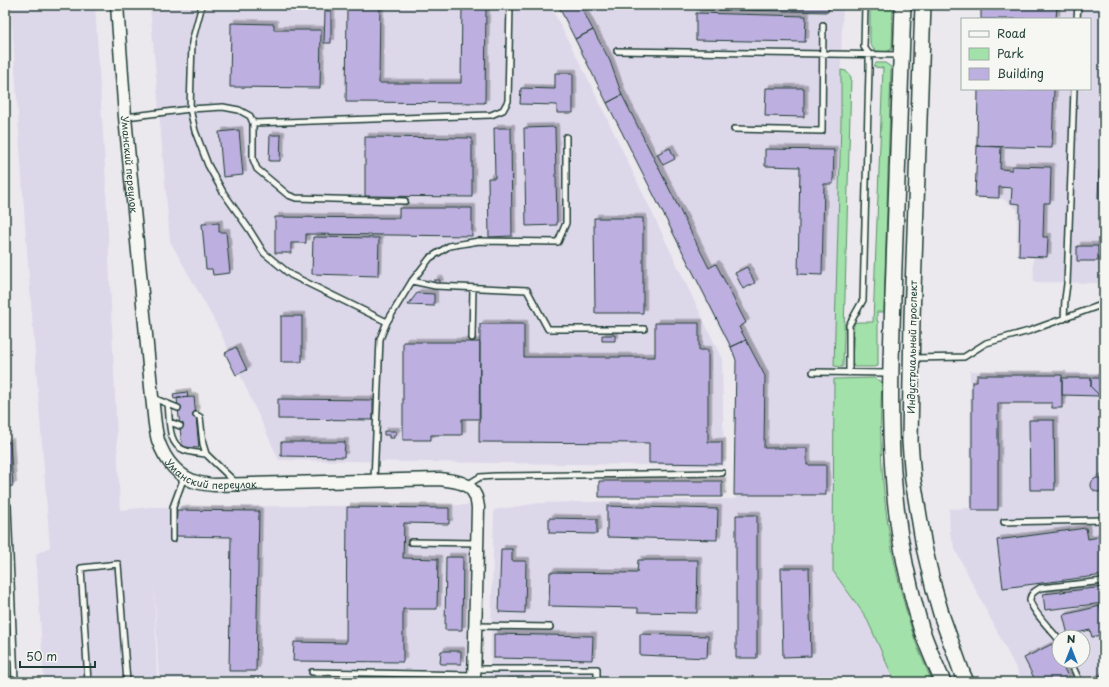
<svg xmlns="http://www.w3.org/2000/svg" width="1109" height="687" font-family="'Playpen Sans',sans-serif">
<defs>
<filter id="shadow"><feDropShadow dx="3.5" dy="-3.5" stdDeviation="0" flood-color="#0004"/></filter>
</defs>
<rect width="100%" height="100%" fill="#ebe8ee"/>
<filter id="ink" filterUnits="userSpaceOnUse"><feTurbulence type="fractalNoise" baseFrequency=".025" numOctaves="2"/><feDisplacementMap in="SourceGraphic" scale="8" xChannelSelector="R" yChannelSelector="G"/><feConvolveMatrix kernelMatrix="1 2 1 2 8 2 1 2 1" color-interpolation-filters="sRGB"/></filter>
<g filter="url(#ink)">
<path fill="#ddd7ea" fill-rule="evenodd" d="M11,5h84l10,162 15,343 31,-3 319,-2 -4,177h-307l-5,-103 3,103h-113l-8,-128 14,-7 -25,-322z
M150,5h400l42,82 130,272 2,107 -445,-6 -61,-133 -48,-86z
M558,5h285l-2,49v68l-7,250 -1,199 33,46 29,65h-405l4,-172 46,-7 197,-4 -3,-4 2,-135z
M981,5h123v278l-70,-1 -1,-24 -16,-2v-47l-14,-10 -28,-1 3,-109h112v-70h-109z
M970,371l134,2v309h-81l-67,-131 -6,-18 -1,-24 21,-1zM1059,637h24v24h-24z"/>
<path fill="#a2e1a9" stroke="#608f6e" d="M870,5h23l-1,44 -6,3 -11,-1 -5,-7z
M876,63h9l6,4 -7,245h-7v9h1v45l-4,1h-20l-2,-5 2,-39 5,-1h14l10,-254 -8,-1 -1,-1z
M841,70l5,1 5,6 -8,290 -9,-1 7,-244z
M875,378l7,4c-1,20 -2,39 -1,58 1,67 13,134 33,197 5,15 12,30 18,45h-37l-29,-65 -33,-46 1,-192z"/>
<path fill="#bdafdf" stroke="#1f3d34" filter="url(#shadow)" d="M347,5h33l-1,78h82l1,-78h24l-1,98 -139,-1z
M558,5h22l13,25 -18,9z
M696,5h133l-1,7 -132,-3z
M981,5h76l-1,14h-75z
M325,11h6v32h-7z
M696,13l110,3 -1,26 -109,-2z
M231,23l43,1v6h47l-1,58 -90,-1z
M593,30l17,31 12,34 -15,8 -32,-64z
M555,73h18v40h-16v-8l-37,-1 1,-16 34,1z
M766,88h38v29l-39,-1z
M978,89h76l-2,59 -75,-2z
M622,95l87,173 7,-4 30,59 -7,4 7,13 -15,7 -124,-244z
M555,127l2,98 -31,1 -2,-98z
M494,128h17l1,108 -23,1 -1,-59h7z
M239,130l4,45 -20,2 -4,-45z
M270,135h11l-1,26h-11z
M365,137l107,1v59l-107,-1z
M977,146l24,1 -1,22 12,1v-4l39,1 -1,36h-6l-1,34h5l-1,20 -28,-1 1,-52 -9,-1 1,-15 -13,-1v11l-24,-1z
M670,148l5,11 -12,6 -6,-11z
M765,149l69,1 -1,34h-9l-2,91 -24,-1 2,-107 -35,-1z
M1099,170h5v28h-6z
M399,208h73v28l-166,-2v9h-15v10h-16v-36l124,1z
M594,218h49v95h-48z
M219,223v9h7l4,41 -17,2 -1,-6h-6l-4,-45z
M313,237l66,1 -1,38 -66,-2z
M1077,246h21v15h-21z
M747,267l8,16 -12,6 -8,-16z
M434,280h6v4h-6z
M417,293l17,1v12l-26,-1z
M281,316h21v46h-21z
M655,323h44v27h9v92h14v22l-73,-1v-20l-170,-1 1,-118h44v33h131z
M602,335h13v6h-13z
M746,340l19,36 -1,72h43v17h19v30h-92l2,-135 -5,-13z
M403,342h77v77h-18v16h-31v5h-28z
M236,347l11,23 -11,5 -11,-22z
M977,375h85v33h-10v-5h-54v107h-26v-128h5z
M1062,378h29v9l9,9 -38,-1z
M1091,378h13v18h-4l-9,-9z
M187,392l1,5 -14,2 -1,-5z
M194,397l5,51 -17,-1 -5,-49z
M278,399l95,1v20l-95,-1z
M1029,420h25l1,70h-25z
M384,431h12v4h-2v3h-5v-3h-5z
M10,442l3,44 -8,1v-44z
M281,442h64l-1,15 -63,-1z
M1091 485a7 7 0 1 1 14 0a7 7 0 1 1-14 0Z
M599,481h123v16h-123z
M607,506l111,3 -1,31 -110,-3z
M347,507l102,1v16l-45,-1 -1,35 35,1 -1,50h-34v53l-110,-1 1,-19 52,1z
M177,510l82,1 -3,160h-27l2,-134 -55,-1z
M736,515h21v143h-21z
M549,518l48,1v15l-48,-1z
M1086,528l2,11 16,-3v39l-101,13 -6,-48z
M501,549h11v12h14l-1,52 -26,-1z
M446,557h17l-1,73h-17z
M638,560h60l-1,53 -59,-1v-4l-89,-2 1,-34 87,1z
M781,568h28l2,88 -28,1z
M1104,587v16l-59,7 -2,-16z
M1100,606l4,18v10l-12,3 -2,-7 -22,5 -5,-20z
M494,634l99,2 -1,24 -98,-2z
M640,634l68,2 -1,22 -67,-3z
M1052,644l7,14v3h1l11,21h-35l-12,-24z
M5,649l1,33h-1z
M441,651h20v13h-21z
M1104,674v8h-15l-1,-1z
M504,681l46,1h-46z"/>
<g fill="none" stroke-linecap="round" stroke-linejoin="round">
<g stroke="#1f3d34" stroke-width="8">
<path id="service" d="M1077,19l1,-14
M617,51l283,4
M126,117l64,-8 2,-67 10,-37
M253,123l238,-8 12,-5 5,-9 2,-96
M734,129l88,2 1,-106
M412,281l23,5 92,4 21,39h96
M1064,319l1,-20 2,-15 7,-195
M387,322l-96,-47 -27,-22 -15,-24 -26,-37 -15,-27 -13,-34 -5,-22 33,-2 16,3 11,6 3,7v36l4,10 31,26 8,3 109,3
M472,338l1,-50
M912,358l52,-1 22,-14 43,-12 75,-27
M813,372l77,1
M849,373v-48l14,-25 6,-231v-15l-5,-7 1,-42
M153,398l25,10
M168,404c2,15 -1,40 16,46 7,3 16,3 22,4
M196,415l4,2 3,27 3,10 29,28
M170,422l10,4
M374,480l6,-141 7,-17 25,-41 18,-23 19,-12 30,-5 79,1 8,-19v-86
M467,485l13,-8 15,-1 227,-3
M8,506l7,176
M1004,522l100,-2
M173,539v-32l11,-30
M411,542l66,1
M476,626l74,1
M1059,640c-6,-8 -30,-32 -29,-41 1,-6 5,-8 10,-11l64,-7
M1070,661l10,21
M475,669h122v13
M312,672l162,3
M88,682l-7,-114 37,-4 9,118"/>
</g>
<g stroke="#1f3d34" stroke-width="15">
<g id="tertiary">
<path id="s1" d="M117,5l8,112 27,280c2,14 2,29 6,43 6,19 21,39 42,43 5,1 10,2 15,2l224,-6c13,2 30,2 36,16 2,3 2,8 3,12l-4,175"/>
</g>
</g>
<g stroke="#1f3d34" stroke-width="18">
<path id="primary" d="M903,5c-3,87 -6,174 -9,261 -2,69 -6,138 -1,206 3,53 13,105 28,156 6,18 14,36 22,54
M923,5l-11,313 -2,123 3,39 5,30 6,37 10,42 8,28 20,56 4,9"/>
</g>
<use href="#service" stroke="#f6f6f2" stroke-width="5"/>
<use href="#tertiary" stroke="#f6f6f2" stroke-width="12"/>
<use href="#primary" stroke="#f6f6f2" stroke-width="15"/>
</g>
</g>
<g text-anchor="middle" stroke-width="4" stroke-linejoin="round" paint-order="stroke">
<g font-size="10" fill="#1f3d34" stroke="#f6f6f2">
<text dy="4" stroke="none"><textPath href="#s1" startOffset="160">Уманский переулок</textPath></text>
<text transform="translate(912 347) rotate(-89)" y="4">Индустриальный проспект</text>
<text dy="4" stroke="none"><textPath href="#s1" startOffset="508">Уманский переулок</textPath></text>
</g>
</g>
<rect width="1109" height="687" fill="none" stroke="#f6f6f2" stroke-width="20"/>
<rect x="10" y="10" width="1089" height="667" fill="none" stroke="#1f3d34" stroke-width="1.5" filter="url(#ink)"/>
<rect x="961" y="18" width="130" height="72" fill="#f6f6f2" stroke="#a0aca6"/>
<rect x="969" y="31" width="20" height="6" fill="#f6f6f2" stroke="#a0aca6"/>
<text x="997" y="38" font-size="12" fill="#1f3d34">Road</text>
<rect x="969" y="48" width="20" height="12" fill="#a2e1a9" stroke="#a0aca6"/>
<text x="997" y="58" font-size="12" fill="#1f3d34">Park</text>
<rect x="969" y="68" width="20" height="12" fill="#bdafdf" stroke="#a0aca6"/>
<text x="997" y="78" font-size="12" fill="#1f3d34">Building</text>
<g transform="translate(1071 649)"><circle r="19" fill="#f6f6f2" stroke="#a0aca6"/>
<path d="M0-3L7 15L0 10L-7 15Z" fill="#1f6fb2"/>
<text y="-6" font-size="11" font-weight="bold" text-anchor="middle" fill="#1f3d34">N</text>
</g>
<path d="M20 661v6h75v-6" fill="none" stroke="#1f3d34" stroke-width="2"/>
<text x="26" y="661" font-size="12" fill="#1f3d34" stroke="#f6f6f2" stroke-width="3" paint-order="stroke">50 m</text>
</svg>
